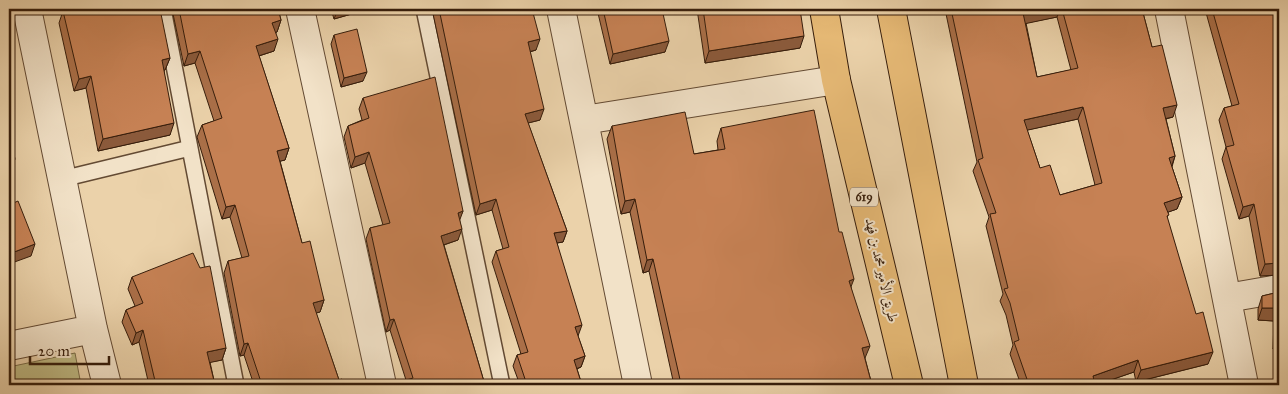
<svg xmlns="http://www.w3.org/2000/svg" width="1288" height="394" font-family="'IM FELL Great Primer',Amiri,serif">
<rect width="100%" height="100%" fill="#ebd2aa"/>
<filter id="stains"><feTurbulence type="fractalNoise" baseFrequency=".004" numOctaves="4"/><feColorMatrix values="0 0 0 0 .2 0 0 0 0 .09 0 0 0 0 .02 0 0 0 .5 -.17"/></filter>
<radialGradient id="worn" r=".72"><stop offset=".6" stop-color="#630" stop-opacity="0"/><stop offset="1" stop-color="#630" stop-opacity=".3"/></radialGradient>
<path fill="#bfba84" stroke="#7a6c48" d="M75,353l6,32h-72v-18z"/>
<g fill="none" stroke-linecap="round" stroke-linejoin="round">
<g stroke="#634a33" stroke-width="18">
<path id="service" d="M163,9l73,376
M424,9l78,376
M62,179l128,-31"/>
</g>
<g stroke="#634a33" stroke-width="30">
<path id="minor" d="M27,9l66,320 14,56
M300,9l82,376
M561,9l77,376
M1169,9l75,376
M584,120l252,-40
M1227,298l52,-9
M9,346l84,-17"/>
</g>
<g stroke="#361d0b" stroke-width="30">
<path id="motorway" d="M824,9l12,71 73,305
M891,9l73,376"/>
</g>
<use href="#service" stroke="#f2e2c8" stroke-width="15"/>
<use href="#minor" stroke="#f2e2c8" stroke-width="28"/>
<use href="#motorway" stroke="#e6b975" stroke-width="28"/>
</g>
<path fill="#aa6f48" stroke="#361d0b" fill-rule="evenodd" d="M172,9h106l3,11 -4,12h-1l-2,19 -15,5 30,92 -4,12 -5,1 22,82 22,57 -4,12 -4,1 23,67 5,5h-90l-10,-30 -4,1 -16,-83 4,-12 14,-3 -12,-41 -8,2 -25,-82 5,-12 12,-4 -19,-58 -11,3z
M331,9h38l-35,10z
M432,9h100l4,41 -6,2 10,68 -12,3 39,108 -4,11 -6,1 21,93 7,20 -4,11 -4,2 5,16h-62l-7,-19 4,-11 4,-1 -29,-92 4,-11 7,-2 -11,-39 -16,5z
M597,9h65l3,43 -55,12z
M697,9h103v39l-95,15z
M945,9h197l10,38 21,70 -7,2 9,37 -3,11 10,30 -5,12 -9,3 -1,7 41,145 -72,18 -2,-10 -38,13h-75l-11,-31 3,-9 -7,-30 -6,-14 3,-7 -17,-68 3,-9 -16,-46 4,-9zM1057,17l14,53 -34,7 -11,-54zM1078,119l17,66 -35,10 -20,-27 -13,-38z
M1205,9h74v266l-19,1 -11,-60 -10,3 -17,-60 4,-12 -7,-27 5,-12 8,-2z
M63,11l107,47 -5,12h-1l6,65 -72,16 -12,-63 -12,3 -15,-68z
M334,35l29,46 -22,6 -10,-43z
M363,98l100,113 -4,9 -1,20 -14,5 41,140h-87l2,-3 6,-2 -16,-50 -4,2 -20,-93 4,-11 13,-3 -18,-62 -14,5 -7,-31 4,-11 14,-6 -3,-11z
M612,126l82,28 24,-4 -1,-9 4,-13 130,159 14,71 7,27h-198l-25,-114 -6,2 -13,-61 -9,2 -14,-75z
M132,277l94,71 -4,12 -12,2 5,23h-66l-10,-43 -7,3 -10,-23 4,-12 9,-4 -7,-17z
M1279,292v69l-3,-12h-3l1,-28 -16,-1v-11l4,-13z"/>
<path fill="#8b5a3b" stroke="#361d0b" d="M338,9h31l-35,10z
M1043,9h17l-3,8 -38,8 4,-12z
M281,20l-4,12 -9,3 4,-12z
M804,36l-4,12 -95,15 4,-12z
M278,39l-4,12 -22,7 4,-12z
M540,39l-4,11 -12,3 4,-11z
M669,41l-4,11 -55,12 3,-10z
M200,51l-5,12 -11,3 4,-12z
M170,58l-5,12 -7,2 4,-12z
M367,72l-4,9 -22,6 3,-9z
M91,76l-5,12 -12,3 5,-12z
M1177,105l-4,12 -14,3 4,-12z
M1083,107l-5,12 -59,13 5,-12z
M544,109l-4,11 -20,5 5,-11z
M174,123l-4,12 -72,16 5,-12z
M289,148l-4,12 -12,3 4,-12z
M369,152l-4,11 -14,5 4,-11z
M1175,156l-4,12 -2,-10z
M15,159l-4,11h-2v-10z
M1182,197l-5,12 -17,6 4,-12z
M496,199l-4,11 -16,5 4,-11z
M635,199l-5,13 -9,2 4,-13z
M1254,204l-5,12 -10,3 4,-12z
M235,205l-5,12 -8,2 4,-12z
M463,211l-4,11 -1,-9z
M462,229l-4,11 -21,7 4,-11z
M567,231l-4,11 -13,2 4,-11z
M35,244l-4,12 -22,8v-10z
M653,259l-4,12 -6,2 4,-13z
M1279,263v12l-19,1 5,-12z
M854,279l-5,13v-11z
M324,300l-4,12 -12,3 5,-12z
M1262,308h17l-5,13 -16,-1z
M394,319l-4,11 -4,2 4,-12z
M582,325l-4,11 -7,2 4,-11z
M143,330l-4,12 -7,3 4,-12z
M1278,337h1v5l-3,7h-3z
M248,343l-4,12 -4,1 4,-12z
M870,346l-5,12 -8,3 5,-13z
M226,348l-4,12 -19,4 4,-12z
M1213,352l-5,12 -72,18 5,-12z
M585,356l-4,11 -11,4 4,-11z
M1138,360l-4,12 -38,13h-6l3,-9z"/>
<path fill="#c68154" stroke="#361d0b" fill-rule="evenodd" d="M72,9h88l10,49 -8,2 12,63 -71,16 -12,-63 -12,3 -16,-68z
M179,9h99l3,11 -9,3 6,16 -22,7 33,102 -12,3 25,92 8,-2 14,59 -11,3 26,77 3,-1 2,6h-82l-14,-42 -4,1 -16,-83 21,-5 -14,-51 -9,2 -24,-82 20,-7 -22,-67 -12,3z
M439,9h93l8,30 -12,3 16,67 -19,5 42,117 -13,2 28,92 -7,2 10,29 -11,4 8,25h-55l-10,-30 11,-3 -32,-101 13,-4 -13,-48 -16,5z
M603,9h59l7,32 -56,13z
M703,9h97l4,27 -95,15z
M951,9h92l-20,4 14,64 41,-9 -16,-59h80l10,38 10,-2 15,60 -14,3 12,48 -6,2 13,39 -18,6 5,12 -2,1 29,98 7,-2 10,40 -72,18 -3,-10 -45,16 2,9h-66l-15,-43 5,-2 -9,-37 -6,-14 4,-1 -18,-74 6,-1 -18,-53 5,-2zM1083,107l19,76 -42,12 -10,-30 -10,3 -16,-48z
M1212,9h67v254l-14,1 -11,-60 -11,3 -17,-60 8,-2 -10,-37 15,-4z
M357,29l10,43 -23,6 -10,-43z
M435,77l28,134 -5,2 4,16 -21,7 44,149h-84l-1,-3 13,-4 -19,-59 -4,1 -20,-92 20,-5 -21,-71 -14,5 -7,-31 21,-8 -6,-20z
M814,110l25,122h3l12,47 -5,2 21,65 -8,2 10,37h-188v-1h-3l-28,-125 -6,1 -12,-61 -10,2 -13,-75 73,-14 9,42 31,-5 -4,-21z
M9,129l6,30 -6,1z
M18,201l17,43 -26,10v-49z
M193,253l7,15 10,-2 16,82 -19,4 8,33h-59l-13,-55 -7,3 -10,-23 17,-7 -11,-26z
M1279,292v45h-1l1,-29h-17v-12z"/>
<g text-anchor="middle" stroke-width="4" stroke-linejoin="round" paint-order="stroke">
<rect fill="#f2e2c8" stroke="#6e5844" stroke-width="1" x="850" y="187.5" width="28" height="19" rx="4"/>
<g font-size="12" font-weight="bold" fill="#361d0b">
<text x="864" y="201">619</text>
</g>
<g font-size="14" fill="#361d0b" stroke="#f2e2c8">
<text transform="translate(882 270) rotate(77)" y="5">طريق الأمير محمد بن فهد</text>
</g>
</g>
<rect width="1288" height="394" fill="none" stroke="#ebd2aa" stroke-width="30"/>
<rect x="10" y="10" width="1268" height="374" fill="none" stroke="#361d0b" stroke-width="2.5"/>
<rect x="15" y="15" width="1258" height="364" fill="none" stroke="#361d0b"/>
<path d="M30 356v8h79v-8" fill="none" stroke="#361d0b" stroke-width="2.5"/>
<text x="38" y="356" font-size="15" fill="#361d0b" stroke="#f2e2c8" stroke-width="4" paint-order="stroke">20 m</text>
<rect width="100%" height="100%" filter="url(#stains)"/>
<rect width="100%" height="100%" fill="url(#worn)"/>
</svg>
